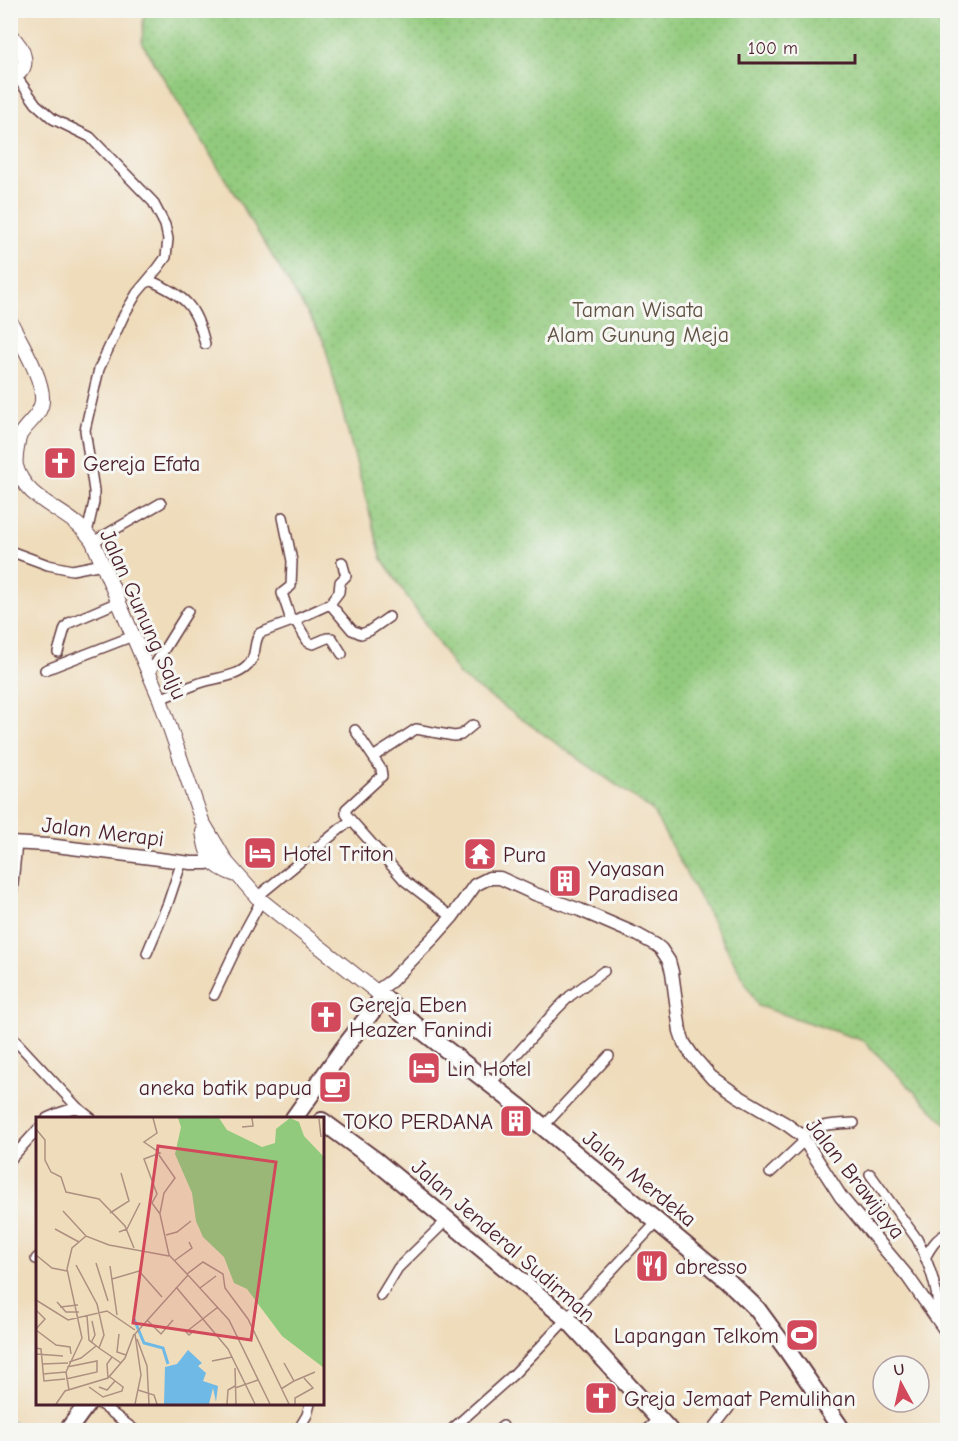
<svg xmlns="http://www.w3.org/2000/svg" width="958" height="1441" font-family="'Comic Neue',sans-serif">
<defs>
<pattern id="park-dots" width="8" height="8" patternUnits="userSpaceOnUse" patternTransform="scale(1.5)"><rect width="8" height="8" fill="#92ca7d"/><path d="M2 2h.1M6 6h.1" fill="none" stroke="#7fad6c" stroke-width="1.8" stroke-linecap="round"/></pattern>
</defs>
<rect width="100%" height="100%" fill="#f6f6f2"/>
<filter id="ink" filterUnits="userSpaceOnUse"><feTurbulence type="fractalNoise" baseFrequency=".0167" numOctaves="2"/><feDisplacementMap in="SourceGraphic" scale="12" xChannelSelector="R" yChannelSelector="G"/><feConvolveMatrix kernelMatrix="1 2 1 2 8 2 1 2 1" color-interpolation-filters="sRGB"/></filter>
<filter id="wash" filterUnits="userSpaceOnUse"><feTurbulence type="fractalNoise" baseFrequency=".008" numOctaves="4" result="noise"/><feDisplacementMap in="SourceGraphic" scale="24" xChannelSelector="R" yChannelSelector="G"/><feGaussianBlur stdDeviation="1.35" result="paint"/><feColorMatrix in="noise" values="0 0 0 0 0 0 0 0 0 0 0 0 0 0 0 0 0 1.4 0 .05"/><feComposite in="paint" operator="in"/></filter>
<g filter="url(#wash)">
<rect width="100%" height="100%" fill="#efdcbb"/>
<path fill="url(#park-dots)" stroke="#6e7454" stroke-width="1.5" d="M144,11h803v1114l-83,-84 -106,-35 -106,-196 -192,-134 -78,-117 -59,-220 -181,-296z"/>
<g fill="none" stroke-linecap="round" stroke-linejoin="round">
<path stroke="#6fb9e7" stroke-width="14" d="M10,1428l2,2"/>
</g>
</g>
<g filter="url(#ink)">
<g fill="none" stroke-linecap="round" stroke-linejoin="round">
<g stroke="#633b41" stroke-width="12">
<path id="street" d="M16,76l20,28 17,15 37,18 63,65 12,23 3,14 -2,18 -8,11 -21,25 -13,22 -25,54 -14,61 9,61v11l-7,31
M149,280c36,16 47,25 56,64
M283,517l9,44 -1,25 -9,7 7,21 1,8
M93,542l68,-39
M10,551l38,14 24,5 31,-6
M330,604l22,26 9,4 8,-3 20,-14
M295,620l13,22 5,2 14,-6h5l10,16
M58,652l7,-24 4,-5 49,-21
M45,670l88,-34
M149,674l39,-63
M160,699c14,-6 28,-12 43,-17 15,-5 37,-5 47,-19 7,-9 3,-21 10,-30l35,-13 35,-16 9,-12 1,-10 6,-6 -4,-14
M373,757l43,-28 38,7 7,-1 12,-10
M351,820l54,61 47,36
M257,897l94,-77 -5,-6v-5l36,-33 -1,-7 -26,-39
M10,914l7,-71
M147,953l21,-50 14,-42
M214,995l27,-57 20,-37
M10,1035l67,72 14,11
M490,1084l67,-75 13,-13 34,-25
M47,1118l9,-4 21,-7
M542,1128l67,-72
M801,1135c16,-11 34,-11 53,-12
M10,1160l28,-31
M770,1173l34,-32
M870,1174l47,65c10,20 25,57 19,78
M925,1258c6,-11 11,-20 23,-25
M36,1259l2,-2
M381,1296l17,-28 50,-49
M100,1404l35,26
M298,1430l9,-15 3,-11
M451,1430l63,-56 27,-28 116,-124
M498,1430l5,-4
M646,1430l12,-11
M712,1430l17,-22"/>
</g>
<g stroke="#633b41" stroke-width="15">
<path id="secondary" d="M10,843l38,2 143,18h16l14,-3
M377,991l14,-10 44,-45 17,-19 23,-32 14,-7h11l35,16 45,16 58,25 18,10 5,4 8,12 3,11 8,59 4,12 8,12 19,22 27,19 48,28 15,11 40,62 67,80 40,57"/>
</g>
<g stroke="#633b41" stroke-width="16">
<path id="primary" d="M10,35c14,12 24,35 0,43
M10,321c10,20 34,58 32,80 -1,14 -15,22 -22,34 -2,4 -2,9 -3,13 -1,6 -2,13 -1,18 10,38 58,44 77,76l67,157 42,122 25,42 30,34 126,100
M203,832c5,27 7,34 33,43"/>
</g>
<g stroke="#633b41" stroke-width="20">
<path id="highway" d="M294,1118l49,-69 40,-52 37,32 97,76 210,175 30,29 30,41 55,80
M322,1121l53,39 192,159 102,111
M68,1430l19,-26"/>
</g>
<use href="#street" stroke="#fff" stroke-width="9"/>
<use href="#secondary" stroke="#fff" stroke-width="12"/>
<use href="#primary" stroke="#fff" stroke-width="14"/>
<use href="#highway" stroke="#fff" stroke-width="16"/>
</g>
</g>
<defs>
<g id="church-square" transform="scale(1.725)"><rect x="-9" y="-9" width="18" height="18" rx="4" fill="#d1495b" stroke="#f6f6f2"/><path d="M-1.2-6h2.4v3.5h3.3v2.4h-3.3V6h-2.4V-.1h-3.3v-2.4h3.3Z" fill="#fff"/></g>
<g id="hotel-square" transform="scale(1.725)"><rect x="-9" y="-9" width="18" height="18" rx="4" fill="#d1495b" stroke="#f6f6f2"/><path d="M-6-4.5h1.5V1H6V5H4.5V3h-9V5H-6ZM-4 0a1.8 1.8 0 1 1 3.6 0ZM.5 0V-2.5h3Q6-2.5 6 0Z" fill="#fff"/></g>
<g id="temple-square" transform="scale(1.725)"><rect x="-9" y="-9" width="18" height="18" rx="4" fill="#d1495b" stroke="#f6f6f2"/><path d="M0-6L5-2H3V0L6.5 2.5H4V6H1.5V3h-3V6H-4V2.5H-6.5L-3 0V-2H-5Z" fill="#fff"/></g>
<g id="building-square" transform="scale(1.725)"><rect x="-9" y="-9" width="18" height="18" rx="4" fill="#d1495b" stroke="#f6f6f2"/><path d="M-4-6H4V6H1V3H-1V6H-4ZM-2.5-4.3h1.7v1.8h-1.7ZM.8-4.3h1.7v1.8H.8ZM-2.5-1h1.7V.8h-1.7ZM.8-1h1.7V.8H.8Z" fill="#fff"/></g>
<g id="cafe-square" transform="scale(1.725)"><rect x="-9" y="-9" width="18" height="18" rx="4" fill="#d1495b" stroke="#f6f6f2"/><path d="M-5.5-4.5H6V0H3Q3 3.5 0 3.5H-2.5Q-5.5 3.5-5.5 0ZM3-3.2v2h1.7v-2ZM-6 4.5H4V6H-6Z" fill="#fff"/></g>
<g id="restaurant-square" transform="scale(1.725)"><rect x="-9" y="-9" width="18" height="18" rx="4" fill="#d1495b" stroke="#f6f6f2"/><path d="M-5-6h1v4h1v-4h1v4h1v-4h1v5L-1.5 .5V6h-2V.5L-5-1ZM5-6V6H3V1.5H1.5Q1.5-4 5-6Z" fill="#fff"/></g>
<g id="stadium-square" transform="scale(1.725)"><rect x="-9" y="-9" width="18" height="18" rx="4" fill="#d1495b" stroke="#f6f6f2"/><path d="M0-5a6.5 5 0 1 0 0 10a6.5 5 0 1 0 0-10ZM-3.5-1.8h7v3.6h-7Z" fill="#fff"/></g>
</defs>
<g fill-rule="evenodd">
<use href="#church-square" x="60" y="463"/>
<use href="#hotel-square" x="260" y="853"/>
<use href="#temple-square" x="480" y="854"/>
<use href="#building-square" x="565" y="881"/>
<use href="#church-square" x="326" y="1017"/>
<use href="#hotel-square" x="424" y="1068"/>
<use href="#cafe-square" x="335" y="1087"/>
<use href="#building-square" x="516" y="1121"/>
<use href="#restaurant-square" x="652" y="1266"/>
<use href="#stadium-square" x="802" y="1335"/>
<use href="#church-square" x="601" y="1398"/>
</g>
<g text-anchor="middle" stroke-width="6" stroke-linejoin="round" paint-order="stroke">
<g font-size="22" fill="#605244" stroke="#f6f6f2">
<text x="638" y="317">Taman Wisata<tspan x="638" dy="25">Alam Gunung Meja</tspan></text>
</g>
<g font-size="22" fill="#4a1f2b" stroke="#f6f6f2" text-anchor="start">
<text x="83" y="471">Gereja Efata</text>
<text x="283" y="861">Hotel Triton</text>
<text x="503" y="862">Pura</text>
<text x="588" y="876">Yayasan<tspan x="588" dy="25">Paradisea</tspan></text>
<text x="349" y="1012">Gereja Eben<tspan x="349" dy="25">Heazer Fanindi</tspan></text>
<text x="447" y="1076">Lin Hotel</text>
<text x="312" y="1095" text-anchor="end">aneka batik papua</text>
<text x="493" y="1129" text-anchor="end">TOKO PERDANA</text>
<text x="675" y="1274">abresso</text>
<text x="779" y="1343" text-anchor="end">Lapangan Telkom</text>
<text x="624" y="1406">Greja Jemaat Pemulihan</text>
</g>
<g font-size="22" fill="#4a1f2b" stroke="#f6f6f2">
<text transform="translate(144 614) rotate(66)" y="8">Jalan Gunung Salju</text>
<text transform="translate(103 831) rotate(7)" y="8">Jalan Merapi</text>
<text transform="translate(640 1178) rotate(39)" y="8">Jalan Merdeka</text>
<text transform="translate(856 1178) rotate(52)" y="8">Jalan Brawijaya</text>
<text transform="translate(504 1240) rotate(41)" y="8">Jalan Jenderal Sudirman</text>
</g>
</g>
<g transform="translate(36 1117)">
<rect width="288" height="288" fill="#efdcbb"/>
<path d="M142,1h41l8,12 35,17 13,-4 1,-14 14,-11 9,4 5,14 20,21v211l-42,-32 -35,-47 -13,-6 -10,-26 -21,-20 -7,-16 -4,-28 -17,-39 6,-27z" fill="#92ca7d"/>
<path d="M152,233l14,13 -4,3 8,7 -3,8 15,5 -2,16 -3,-14 -4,16h-45l1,-37 12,-3z" fill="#6fb9e7"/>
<path fill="none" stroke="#6fb9e7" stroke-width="3" d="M98,202l10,24 19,5 5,16"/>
<path fill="none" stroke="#ad9081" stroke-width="1.5" d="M117,1l4,15 -13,9 16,11 -16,6 13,35 -5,9 8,11 9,41 19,20M283,2l2,18M206,10l11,-1 -1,-8M0,12l9,11v20l6,12 10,5 5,15 33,7 26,27 9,22M123,38l16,23 -11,15 -4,20M27,94l23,25M74,96l19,-12 -8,-28M19,112l24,13M83,115l8,-3 13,-26M130,118l11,-3 14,-11M0,138l16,13 15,3M138,144l18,-13 -3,-6M60,146l12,38M40,148l21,39 7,31 -5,13 22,15M74,149l7,49M151,157l16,-12 20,12 2,14 23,31 41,85M76,162l27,-8 23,26M140,170l52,62 27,55M164,171l16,-12M0,183l32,20 39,-9 28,19M21,185l9,10h13M24,190l18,-2M0,193l9,9 -9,10M51,199l2,24 10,8M111,203l14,14 12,-14M0,213l20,15 14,2 1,7M159,213l-6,5 -3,-3 32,-25M83,217l-2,18 9,3M101,222l10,27 2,38M55,226l4,-8 -3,-14M0,231l5,1 3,32 21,-2M0,237l27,2M176,244l20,-4M33,245l12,-4 15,-12M6,247l26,-1M199,251l1,36M7,257l23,-2M72,261l-1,-14 5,-7M30,262l31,-7v-11l-30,6M258,264l21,-9M53,270l14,10 19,-6 1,-4 -13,-10M63,270l8,3 8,-9M199,271l23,-8M245,272l13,-8 -10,-18M33,273l-3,-18 16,-34 -15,-69 5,-21 14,-12 23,9 60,11M102,273l16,5 3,9M20,287l9,-13 43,-13 17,-20 9,-24M99,287l6,-29 -6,-41 53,-59 41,45 41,84M191,287l1,-14 7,-4M259,287v-6l18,-10 -9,-10"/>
<path fill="#d1495b" fill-opacity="0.15" stroke="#d1495b" stroke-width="3" d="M122,29l118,16 -25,178 -118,-17z"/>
<rect width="288" height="288" fill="none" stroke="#4a1f2b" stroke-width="3"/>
</g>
<rect width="958" height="1441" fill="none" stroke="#f6f6f2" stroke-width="36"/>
<g transform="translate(901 1384) rotate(352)"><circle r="28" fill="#f6f6f2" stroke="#b1a0a2" stroke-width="1.5"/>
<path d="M0-4.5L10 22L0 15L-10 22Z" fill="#d1495b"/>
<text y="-9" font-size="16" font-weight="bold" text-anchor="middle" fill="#4a1f2b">U</text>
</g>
<path d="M739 54v9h116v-9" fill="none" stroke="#4a1f2b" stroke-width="3"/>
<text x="748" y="54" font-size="18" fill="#4a1f2b" stroke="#f6f6f2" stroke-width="4.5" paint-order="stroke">100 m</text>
</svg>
